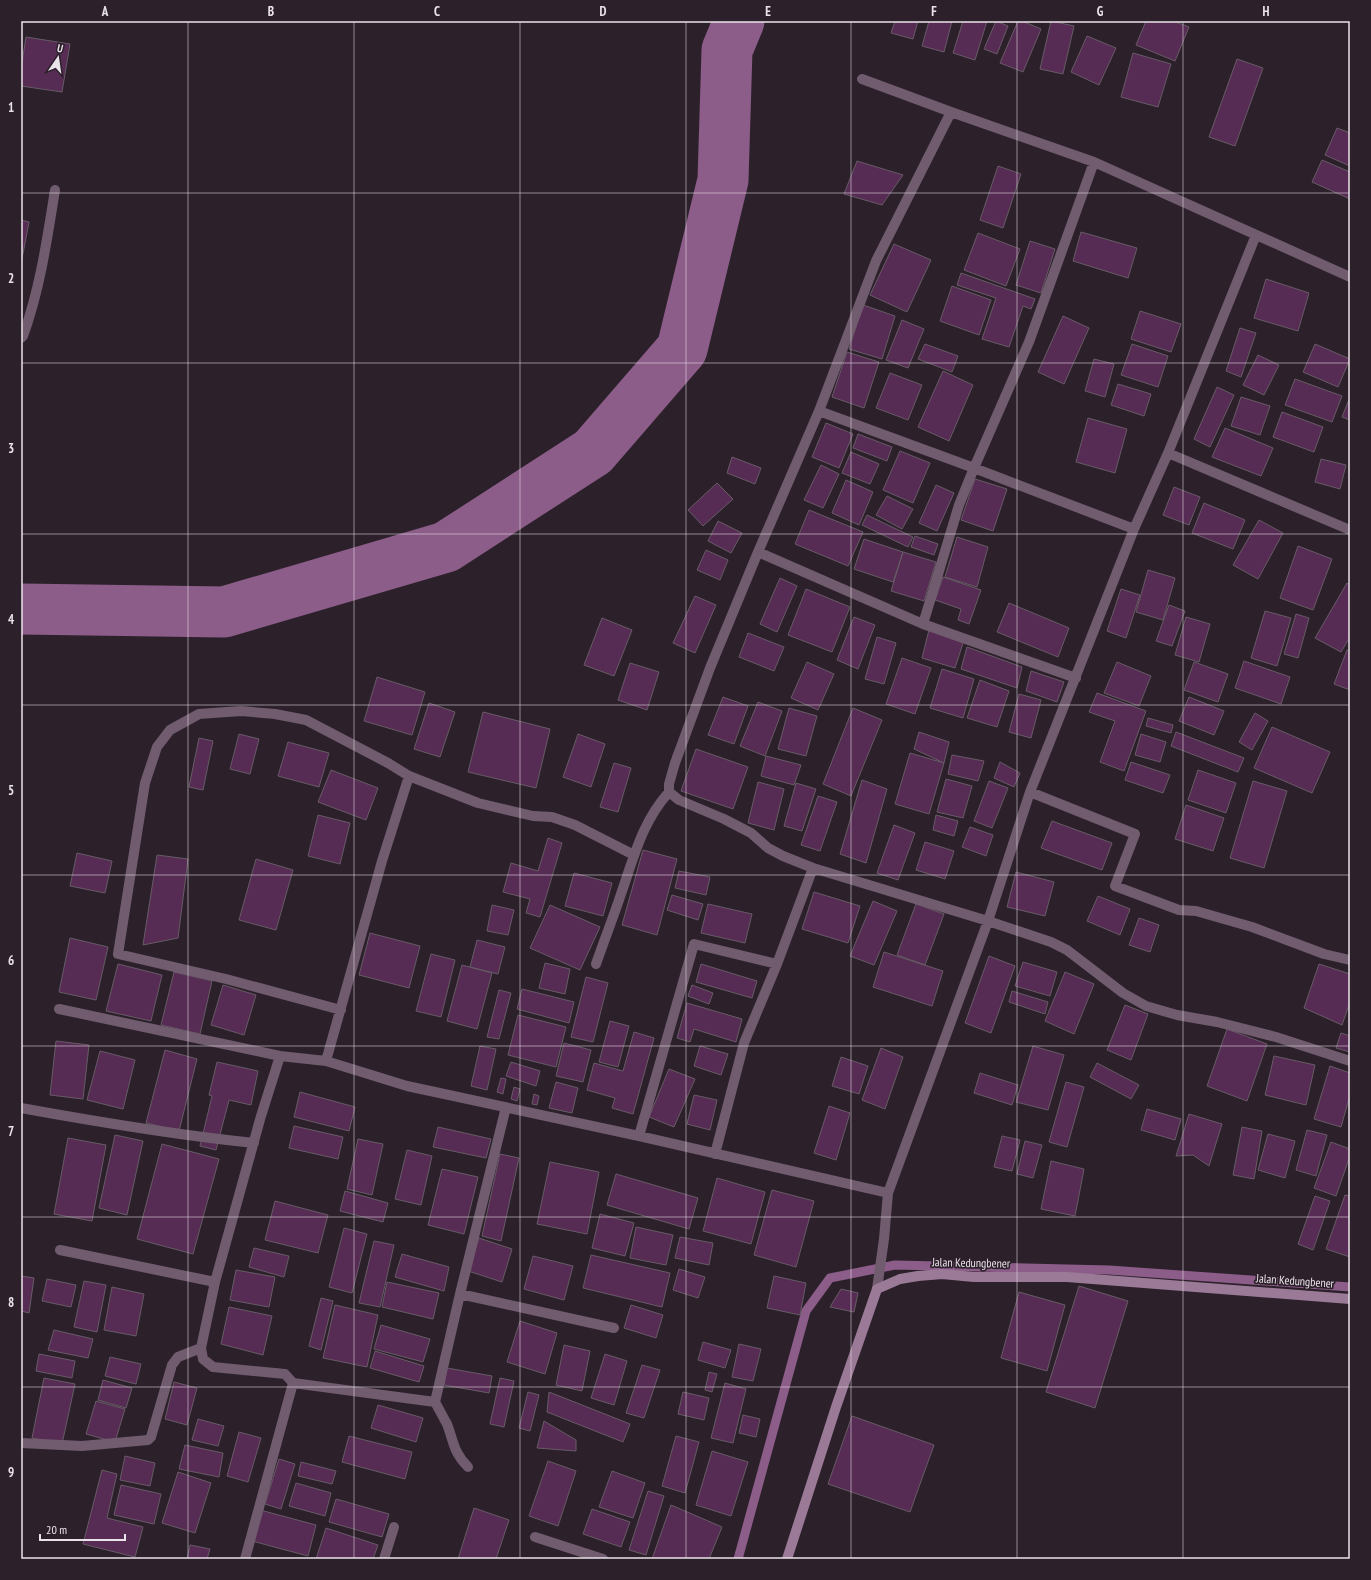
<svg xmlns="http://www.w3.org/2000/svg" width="1371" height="1580" font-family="'PT Sans Narrow',sans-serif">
<rect width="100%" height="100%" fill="#2c212b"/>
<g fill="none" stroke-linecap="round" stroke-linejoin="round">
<path stroke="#8c5d89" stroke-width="9" d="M738,1559l68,-248 24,-33 65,-13 214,5 241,17"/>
<path stroke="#8c5d89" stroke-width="51" d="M21,609l203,3 222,-65 147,-95 89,-103 41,-169 4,-130 12,-29"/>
</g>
<path fill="#572c54" stroke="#675b66" d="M895,21h23l-5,18 -22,-6z
M929,21h23l-8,31 -22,-6z
M963,21h24l-12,39 -22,-7z
M996,21l12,5 -11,28 -13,-5z
M1018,21h4l19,8 -18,43 -23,-9z
M1051,21l23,5 -11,48 -23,-5z
M1146,21h27l16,6 -14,34 -39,-16z
M1087,36l29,12 -17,37 -28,-13z
M26,37l44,7 -8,48 -41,-6v-17z
M1133,53l38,11 -13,43 -37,-10z
M1237,59l26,9 -28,78 -26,-9z
M1337,128l13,5v33l-25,-11z
M1322,160l28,12v27l-38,-17z
M857,161l46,14 -21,30 -38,-11z
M998,166l23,8 -18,54 -23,-8z
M21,220l8,2 -8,42z
M1081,232l56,16 -9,30 -55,-17z
M978,233l42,16 -14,37 -42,-16z
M1030,241l25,8 -14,44 -25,-8z
M894,244l37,16 -24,52 -37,-17z
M961,273l74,26 -4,10 -8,-3 -14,41 -27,-8 14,-41 -39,-13z
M1266,279l43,14 -11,38 -44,-13z
M952,286l39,14 -12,35 -39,-14z
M863,305l32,11 -13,43 -33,-10z
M1140,311l41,13 -10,28 -40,-13z
M1063,316l26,12 -25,56 -26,-12z
M902,320l22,9 -16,39 -22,-8z
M1240,328l16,5 -15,44 -15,-6z
M925,344l33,12 -6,16 -34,-13z
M1132,344l36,12 -10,31 -37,-12z
M1315,344l35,15 -12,28 -35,-15z
M847,352l32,10 -15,46 -32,-11z
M1258,355l21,10 -15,30 -21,-10z
M1094,359l20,5 -9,33 -20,-6z
M943,371l30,14 -24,56 -31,-14z
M890,373l32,12 -14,35 -32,-12z
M1295,379l47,17 -10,26 -47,-17z
M1118,384l33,10 -7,22 -33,-11z
M1217,387l17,8 -24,52 -16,-8z
M1241,397l29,9 -10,29 -29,-9z
M1350,397v23l-8,-3z
M1282,412l41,15 -9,25 -41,-15z
M1088,418l39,11 -12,44 -39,-11z
M826,423l27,11 -14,34 -27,-11z
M1225,428l48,20 -12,28 -49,-19z
M858,434l34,13 -5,14 -34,-13z
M900,451l30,12 -17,40 -30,-13z
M851,452l28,12 -9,20 -28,-11z
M732,457l29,11 -6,16 -28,-11z
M1321,459l25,6 -6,24 -25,-7z
M821,465l18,9 -16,34 -19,-8z
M975,479l32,10 -14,42 -32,-11z
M846,480l27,12 -14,33 -27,-12z
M717,483l16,16 -30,27 -15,-16z
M936,485l18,8 -17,38 -18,-8z
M1174,487l26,10 -11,28 -26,-10z
M887,496l26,13 -11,20 -26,-14z
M1204,503l41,17 -12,29 -41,-16z
M809,510l54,22 -15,34 -53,-22z
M867,515l46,22 -5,10 -46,-22z
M1259,520l24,13 -25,46 -25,-14z
M718,521l24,12 -11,20 -23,-12z
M915,536l23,8 -4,11 -23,-8z
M957,537l31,10 -11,40 -32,-10z
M864,539l39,13 -10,30 -39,-13z
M1298,546l34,13 -19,51 -33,-12z
M706,550l22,10 -8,20 -23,-10z
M903,552l33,10 -12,39 -33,-10z
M1148,570l27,8 -12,42 -27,-8z
M943,577l38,13 -12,34 -11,-4 3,-11 -26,-9z
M780,578l17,8 -20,46 -17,-8z
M1347,583l3,2v52l-9,15 -26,-14z
M806,589l44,18 -18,45 -44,-17z
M1121,589l19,6 -14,43 -19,-7z
M695,596l21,9 -21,48 -22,-10z
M1009,603l60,25 -11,29 -61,-25z
M1169,605l16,6 -13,35 -16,-5z
M1265,611l26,7 -14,48 -26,-8z
M1296,614l13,4 -11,40 -14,-4z
M854,617l21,8 -17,44 -21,-9z
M1186,617l24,7 -11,38 -24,-7z
M602,618l30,12 -18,46 -30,-11z
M929,630l35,10 -9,28 -33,-10z
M748,633l36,14 -10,24 -35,-14z
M877,637l19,6 -12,41 -19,-5z
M967,647l55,20 -5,21 -56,-19z
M1347,650l3,1v39l-16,-6z
M902,658l29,10 -16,46 -29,-10z
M1244,661l46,16 -9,27 -46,-16z
M807,662l27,12 -16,36 -27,-12z
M1117,662l34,14 -12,30 -35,-13z
M1194,662l34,12 -10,28 -34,-12z
M630,663l29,9 -12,38 -29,-10z
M942,669l32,10 -11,39 -33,-10z
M1031,671l33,11 -7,20 -31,-11z
M377,677l48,15 -13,43 -48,-14z
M980,680l29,11 -12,36 -30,-9z
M1097,693l49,18 -22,60 -24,-9 15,-41 -26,-9z
M1019,694l22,6 -10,38 -22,-6z
M723,697l25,9 -14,38 -26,-9z
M1189,697l35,14 -10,24 -35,-14z
M758,702l24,9 -17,45 -25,-10z
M429,703l26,9 -15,45 -26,-8z
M789,708l28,8 -11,40 -28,-7z
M853,708l29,12 -31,76 -28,-12z
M483,712l67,17 -14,59 -68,-16z
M1255,713l13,8 -16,29 -13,-8z
M1148,718l25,7 -2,8 -25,-7z
M1272,727l58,25 -18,41 -58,-25z
M919,732l30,10 -5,21 -30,-14z
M1176,732l68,26 -6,14 -67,-26z
M239,734l20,5 -9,35 -20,-5z
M578,734l27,10 -14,43 -28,-10z
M1141,734l25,8 -6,20 -25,-7z
M199,738l14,3 -10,49 -14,-3z
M288,742l41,11 -10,34 -41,-11z
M696,749l52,18 -15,42 -52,-18z
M910,753l34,10 -15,51 -34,-10z
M952,755l32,6 -6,20 -30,-7z
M766,756l35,9 -7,20 -33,-9z
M1000,762l20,11 -6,14 -20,-9z
M1131,762l39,13 -7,18 -38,-13z
M614,763l17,5 -13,44 -18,-5z
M331,770l47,18 -12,32 -48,-18z
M1198,770l38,13 -10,30 -38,-13z
M946,779l26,7 -9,32 -26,-6z
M862,780l25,9 -21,74 -26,-9z
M989,781l19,7 -16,40 -18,-7z
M1253,781l34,10 -23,77 -34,-10z
M758,782l26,7 -10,41 -26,-7z
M796,783l20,6 -14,42 -18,-5z
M818,796l19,6 -17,49 -19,-6z
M1186,805l38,13 -11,33 -38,-12z
M318,815l32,8 -10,41 -32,-8z
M936,815l22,6 -4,15 -21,-6z
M1052,821l60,22 -10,27 -61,-22z
M894,825l21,8 -17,47 -21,-7z
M970,827l23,8 -7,21 -24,-9z
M548,838l14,5 -22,74 -14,-4 4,-14 -27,-7 8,-29 27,8z
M925,842l29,9 -9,28 -29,-9z
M643,850l34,9 -20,76 -35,-10z
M77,853l35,8 -7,32 -35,-7z
M157,855l31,4 -10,79 -35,7z
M256,859l37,11 -17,60 -37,-10z
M679,871l31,6 -4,18 -31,-7z
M1016,872l38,10 -9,34 -38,-9z
M574,873l38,10 -9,33 -38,-10z
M814,892l46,14 -12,37 -46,-14z
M672,895l31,9 -5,16 -31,-10z
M1098,896l32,13 -10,26 -33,-14z
M873,901l24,10 -23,54 -24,-9z
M708,904l44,10 -7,29 -44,-10z
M916,904l28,10 -19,51 -28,-10z
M492,905l22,5 -6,25 -21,-4z
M550,905l50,22 -20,43 -50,-22z
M1139,918l20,7 -9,27 -21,-7z
M370,933l50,13 -11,42 -50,-13z
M70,938l38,9 -12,53 -37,-8z
M477,940l28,7 -7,27 -28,-7z
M884,952l59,19 -11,35 -59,-19z
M431,954l24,6 -14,57 -25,-6z
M989,956l26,10 -24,67 -26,-10z
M1023,962l34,10 -7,24 -35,-10z
M545,963l25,6 -5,25 -26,-6z
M118,964l44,11 -11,46 -45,-10z
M701,964l56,17 -5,17 -56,-16z
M1319,964l31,10v28l-8,23 -38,-17z
M462,965l30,8 -15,56 -30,-8z
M174,972l38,9 -12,53 -39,-9z
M1065,972l29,12 -20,50 -29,-13z
M586,977l22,6 -15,59 -22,-5z
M223,985l33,10 -12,40 -33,-10z
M692,985l21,8 -4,11 -21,-8z
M522,989l52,13 -5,21 -52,-14z
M499,990l12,3 -12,46 -12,-2z
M1012,991l36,11 -3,12 -36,-12z
M687,1003l55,16 -6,23 -42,-13 -4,13 -13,-4z
M1125,1005l23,9 -17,46 -24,-10z
M518,1015l48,12 -10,40 -48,-12z
M610,1021l19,5 -11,41 -19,-5z
M1227,1029l40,15 -20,57 -40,-15z
M634,1032l20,6 -21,76 -21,-6 3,-10 -28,-8 7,-27 29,8z
M1341,1033l9,3v16l-14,-4z
M56,1041l33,4 -6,54 -33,-4z
M564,1043l27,7 -8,32 -27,-6z
M480,1046l16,3 -9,41 -16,-4z
M700,1046l28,8 -7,21 -27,-9z
M1033,1046l31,9 -16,55 -32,-8z
M881,1048l22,9 -18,52 -23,-9z
M165,1050l32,9 -18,72 -33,-8z
M100,1051l35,9 -12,49 -36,-9z
M1274,1056l41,9 -9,40 -41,-10z
M841,1057l27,9 -9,28 -27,-8z
M217,1062l41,9 -7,34 -22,-5 -13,50 -16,-4 12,-50 -3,-1z
M511,1062l29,9 -4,15 -30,-10z
M1097,1063l42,22 -8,14 -41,-22z
M1330,1066l20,7v22l-9,32 -27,-8z
M669,1069l26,10 -21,48 -25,-10z
M980,1073l38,12 -6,20 -38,-12z
M501,1078l5,1 -3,15 -6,-2z
M556,1082l22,6 -6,25 -23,-5z
M1066,1082l18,5 -17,60 -18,-5z
M514,1087l6,2 -3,12 -6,-2z
M300,1092l55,15 -6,24 -55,-14z
M534,1094l5,2 -2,9 -5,-1z
M694,1095l23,5 -7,30 -23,-6z
M829,1106l21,7 -14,47 -22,-7z
M1147,1109l34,10 -6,21 -34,-10z
M1189,1114l33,10 -13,42 -16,-11 -17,1z
M294,1126l49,11 -5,22 -49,-11z
M438,1127l53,12 -5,19 -53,-11z
M1242,1127l20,4 -8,48 -21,-4z
M1307,1130l20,5 -11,41 -20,-6z
M1268,1134l27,7 -10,37 -27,-8z
M115,1135l28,6 -16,74 -28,-7z
M1002,1136l18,4 -8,31 -18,-4z
M68,1138l38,7 -14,76 -38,-7z
M358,1139l25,5 -11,51 -25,-6z
M1025,1141l17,4 -9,33 -16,-4z
M1331,1142l19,7v7l-14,40 -22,-8z
M162,1144l57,15 -26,95 -56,-15z
M407,1150l25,6 -11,49 -26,-6z
M500,1154l19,4 -18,83 -19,-5z
M1051,1161l33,8 -9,47 -34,-7z
M550,1162l49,10 -12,62 -50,-10z
M442,1169l36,8 -14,57 -36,-9z
M616,1174l82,24 -9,31 -82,-24z
M717,1178l48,14 -14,52 -48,-13z
M772,1190l42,11 -18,66 -42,-12z
M345,1191l43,12 -5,19 -43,-11z
M1345,1195l5,1v61l-24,-8z
M1315,1196l15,5 -17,49 -15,-6z
M275,1201l53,14 -10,38 -53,-13z
M600,1214l34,9 -9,33 -33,-8z
M636,1227l37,8 -7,30 -36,-7z
M344,1228l23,6 -15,59 -23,-6z
M680,1237l33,6 -4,22 -34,-7z
M479,1238l33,11 -10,33 -34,-11z
M374,1241l20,4 -14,62 -21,-4z
M254,1248l35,8 -5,21 -35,-10z
M402,1254l47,13 -5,24 -49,-14z
M591,1255l79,18 -8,34 -79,-19z
M533,1256l40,10 -9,34 -40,-11z
M679,1269l26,8 -7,21 -25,-8z
M236,1270l39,7 -6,30 -39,-7z
M21,1276l13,2 -5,35 -8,-2z
M774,1276l32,7 -6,32 -33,-7z
M47,1279l29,6 -5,22 -29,-6z
M84,1281l22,4 -9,47 -23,-5z
M387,1282l52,11 -6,26 -51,-12z
M1079,1286l49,15 -33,107 -49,-16z
M112,1287l32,7 -8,42 -32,-6z
M841,1289l17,4 -4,19 -24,-5z
M1019,1292l46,13 -18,66 -46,-13z
M321,1298l12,3 -12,49 -12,-4z
M335,1305l43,10 -11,52 -44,-9z
M631,1305l32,10 -7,23 -32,-10z
M229,1307l43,9 -9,39 -42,-11z
M520,1321l37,12 -12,41 -38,-12z
M381,1325l49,14 -7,23 -49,-13z
M54,1330l39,9 -5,19 -40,-8z
M703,1342l28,8 -6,18 -27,-8z
M739,1344l22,5 -8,32 -21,-4z
M564,1345l26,6 -8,40 -26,-6z
M375,1351l49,15 -5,16 -49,-14z
M39,1354l36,7 -3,17 -36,-7z
M605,1354l22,7 -13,44 -23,-7z
M110,1357l31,7 -5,20 -31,-8z
M642,1365l18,5 -16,48 -18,-5z
M447,1368l45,8 -3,17 -45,-8z
M709,1372l8,2 -5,18 -7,-2z
M44,1378l31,6 -13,60 -30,-6z
M500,1378l14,3 -10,46 -14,-3z
M103,1380l29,8 -6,20 -28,-8z
M174,1382l23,6 -10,37 -22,-6z
M725,1383l21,6 -13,54 -22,-5z
M528,1392l11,3 -9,36 -11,-3z
M549,1392l81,32 -7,18 -76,-30z
M683,1392l26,6 -5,22 -26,-6z
M96,1401l29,8 -10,33 -29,-8z
M378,1405l45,13 -7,24 -45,-14z
M743,1415l17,4 -4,18 -17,-4z
M852,1416l82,29 -24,67 -82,-28z
M198,1419l26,7 -6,20 -26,-6z
M544,1421l32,19v11l-39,-3z
M239,1432l22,6 -13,44 -21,-6z
M349,1436l63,16 -7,27 -63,-17z
M676,1436l23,6 -14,51 -23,-7z
M185,1445l38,8 -4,24 -40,-8z
M712,1451l36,11 -17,54 -35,-11z
M125,1456l30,7 -5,23 -30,-6z
M279,1459l16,5 -14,45 -16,-5z
M548,1461l28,10 -18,55 -29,-10z
M301,1462l35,9 -4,13 -34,-8z
M102,1470l15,4 -10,44 36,9 -8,30 -52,-13z
M612,1471l33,12 -12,35 -34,-11z
M178,1472l33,11 -16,50 -33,-10z
M296,1483l35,10 -6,23 -36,-10z
M121,1485l40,9 -7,30 -40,-9z
M648,1491l16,5 -18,59 -17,-5z
M336,1499l53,15 -7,23 -53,-15z
M671,1505l51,22 -13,32h-57z
M474,1508l35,12 -13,39h-38z
M592,1509l38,13 -9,25 -38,-13z
M260,1510l56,15 -8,31 -56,-15z
M326,1528l52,17 -5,14h-57z
M190,1545l20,4 -3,10h-20z"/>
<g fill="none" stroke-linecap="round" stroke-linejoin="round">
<path stroke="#705c6e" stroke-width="10" d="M862,79l89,33 143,50 256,115
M951,112l-75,149 -57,150 -61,141 -48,116 -35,95 -6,21v8l10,8 45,19 27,14 17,15 15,8 30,12 175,53 63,21 16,8 56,43 23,13 31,9 40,7 59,15 74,24
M21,338l2,-2c17,-47 24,-96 32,-146
M819,411l155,57 160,61
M1168,453l182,77
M758,552l165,72 153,54
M923,624l36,-119 15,-37 55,-126 65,-180
M1030,792l105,42 -20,52 64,24 17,1 56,16 72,27 26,6
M596,964c8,-23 17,-46 25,-70 13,-37 21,-72 48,-102
M59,1009l221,47 46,5 81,25 232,50 249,57
M341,1010l-115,-31 -108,-25 27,-171 12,-36 13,-17 29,-16 42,-3 34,3 31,6 82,43 21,13 69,27 55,13 19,1 23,8 59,30
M326,1061l56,-200 27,-85
M21,1108c77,14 155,27 233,35
M639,1136l55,-192 83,20
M715,1154l29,-111 33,-79 36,-96
M60,1250l155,32
M877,1289l7,-50 4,-46 100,-272 42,-129 104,-263 34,-76 88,-218
M460,1294l154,34
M293,1383l142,19
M21,1443l61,3 66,-6 3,-3 21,-72 6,-8 23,-9
M468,1467c-15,-15 -14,-25 -21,-43 -4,-7 -8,-15 -12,-22l25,-108 46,-187
M535,1537l68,22
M245,1559l48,-176 -8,-9 -72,-7 -10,-8 -2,-11 14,-66 46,-166 19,-60
M384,1559l10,-32"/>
<path stroke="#9b7a98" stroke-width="10" d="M787,1559l49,-152 41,-118 23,-10 18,-3 24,-2 32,3h93l283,22"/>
</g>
<path fill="none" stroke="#ebe3ea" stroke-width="1" stroke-opacity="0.55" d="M188,21v1538M354,21v1538M520,21v1538M686,21v1538M851,21v1538M1017,21v1538M1183,21v1538M21,193h1329M21,363h1329M21,534h1329M21,705h1329M21,875h1329M21,1046h1329M21,1217h1329M21,1387h1329"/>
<g text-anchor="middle" stroke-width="3.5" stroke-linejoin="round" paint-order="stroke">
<g font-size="12" fill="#ebe3ea" stroke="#2c212b">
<text transform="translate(971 1263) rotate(1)" y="4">Jalan Kedungbener</text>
<text transform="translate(1295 1281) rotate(4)" y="4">Jalan Kedungbener</text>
</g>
</g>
<rect width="1371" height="1580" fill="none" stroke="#2c212b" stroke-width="44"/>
<g transform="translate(58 58) rotate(13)" stroke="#2c212b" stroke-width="3" paint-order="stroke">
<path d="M0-3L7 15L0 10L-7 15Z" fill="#ebe3ea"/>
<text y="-6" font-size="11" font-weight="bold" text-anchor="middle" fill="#ebe3ea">U</text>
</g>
<path d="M40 1534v6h85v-6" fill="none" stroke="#ebe3ea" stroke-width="2"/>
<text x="46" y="1534" font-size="12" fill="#ebe3ea" stroke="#2c212b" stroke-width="3" paint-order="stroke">20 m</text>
<rect x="22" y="22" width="1327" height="1536" fill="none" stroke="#ebe3ea" stroke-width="1.5"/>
<g font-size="13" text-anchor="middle" font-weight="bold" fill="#ebe3ea">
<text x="105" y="16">A</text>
<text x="271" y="16">B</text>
<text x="437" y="16">C</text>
<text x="603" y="16">D</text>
<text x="768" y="16">E</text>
<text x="934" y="16">F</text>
<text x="1100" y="16">G</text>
<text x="1266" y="16">H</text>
<text x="11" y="112">1</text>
<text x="11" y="283">2</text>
<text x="11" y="453">3</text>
<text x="11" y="624">4</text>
<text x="11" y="795">5</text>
<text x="11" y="965">6</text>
<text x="11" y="1136">7</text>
<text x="11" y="1307">8</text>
<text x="11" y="1477">9</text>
</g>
</svg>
